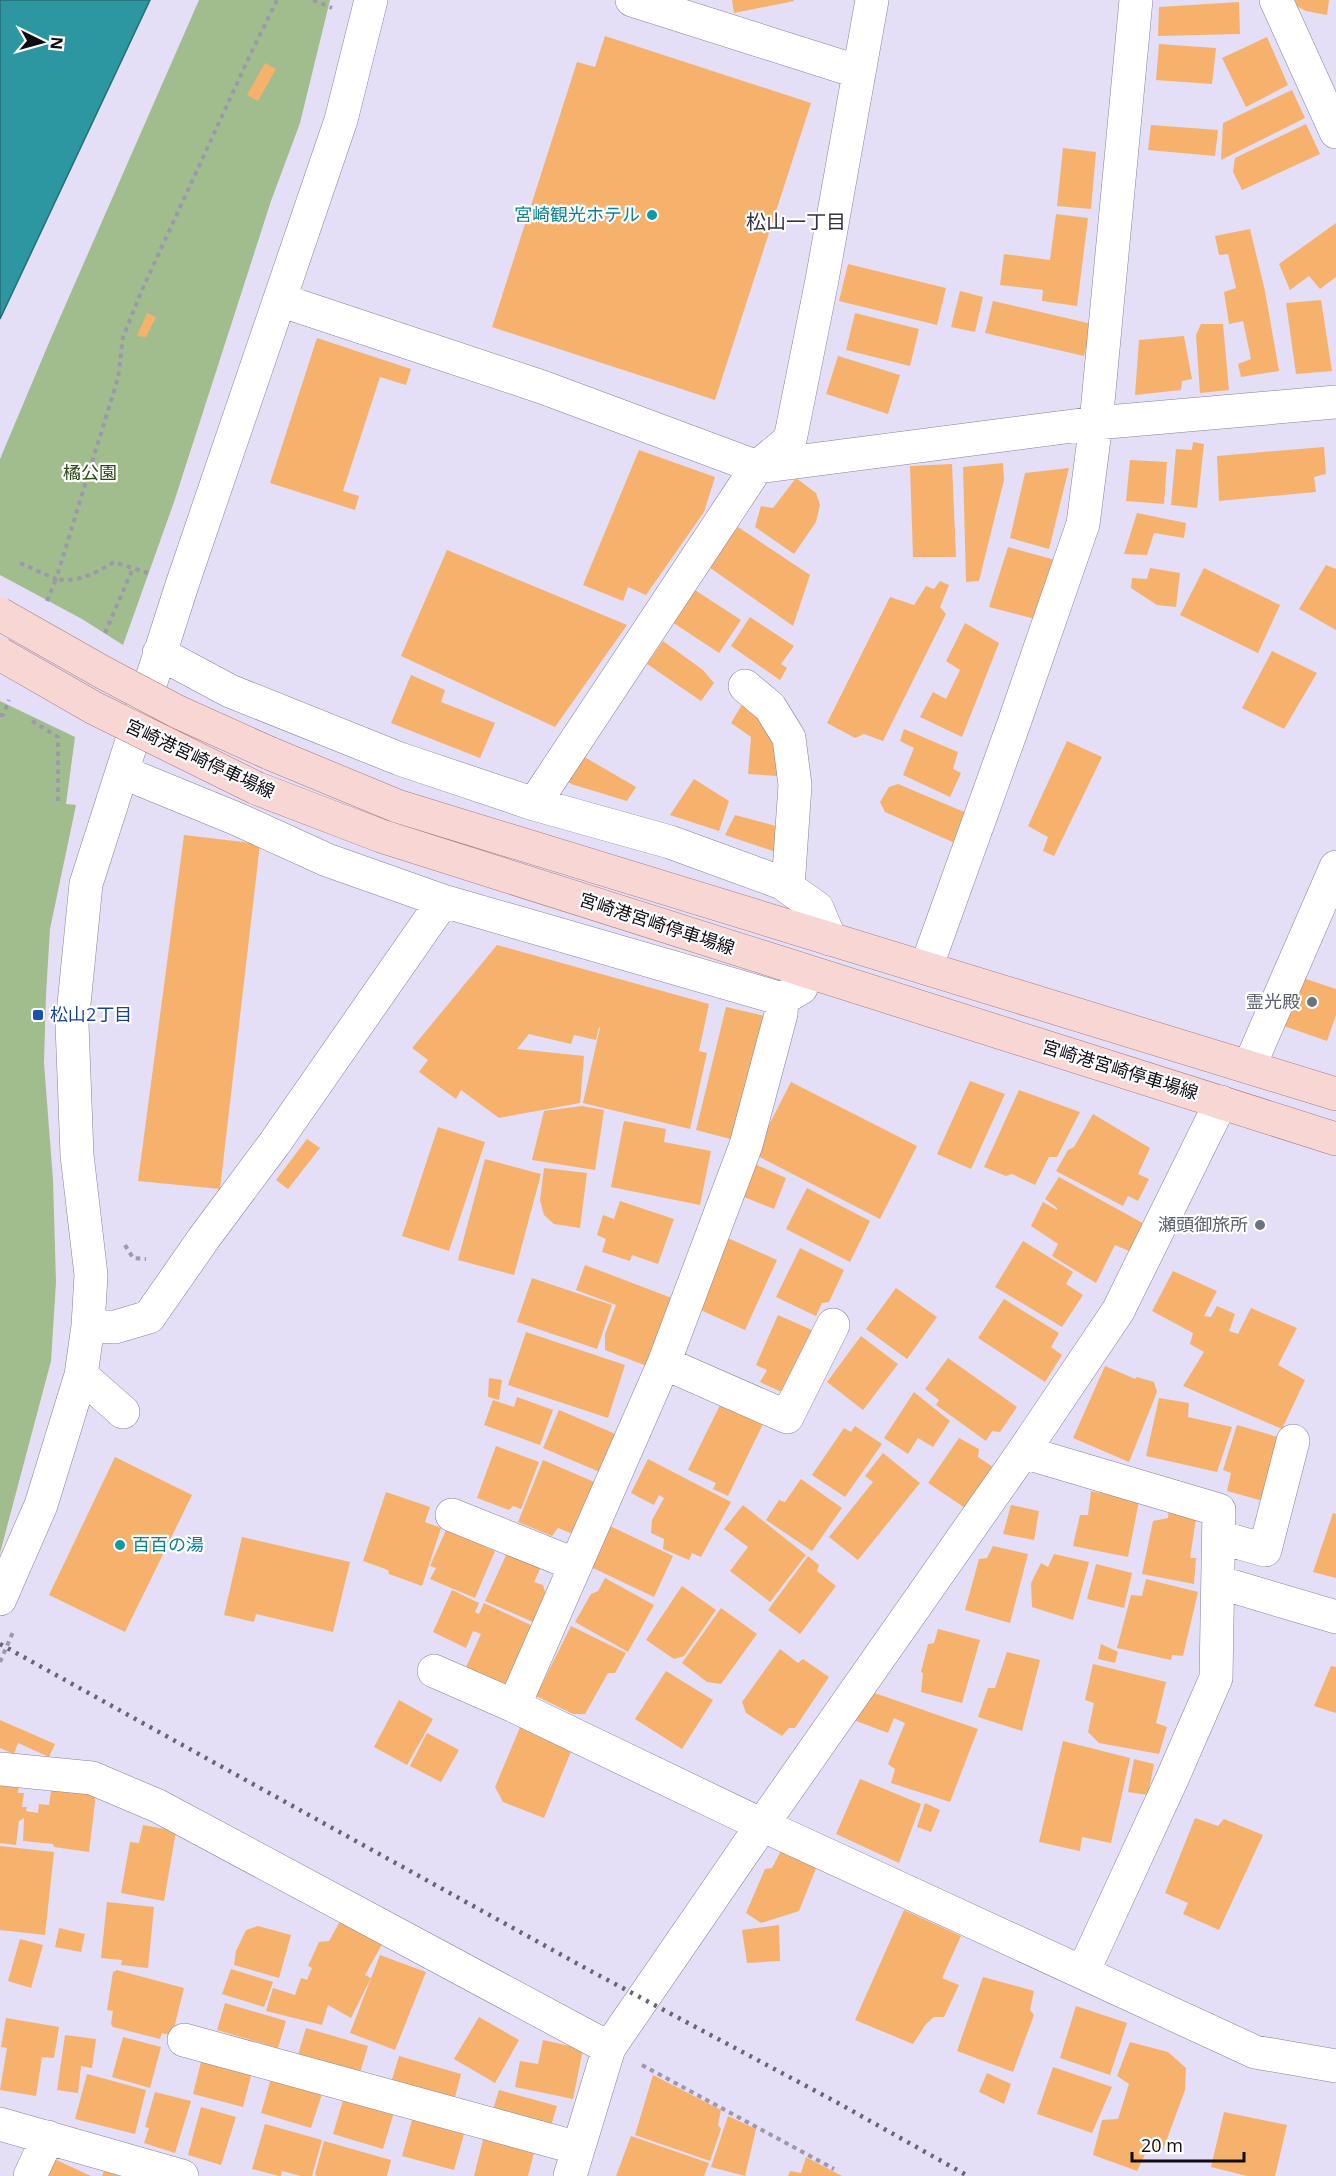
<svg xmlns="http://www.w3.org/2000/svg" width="1336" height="2176" font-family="'Open Sans','Noto Sans JP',sans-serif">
<rect width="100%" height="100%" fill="#e4def7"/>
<path fill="#a1bd8e" d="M199,0h131l-30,123 -29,78 -97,301 -51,143 -41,-26 -82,-44v-116l51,-121z
M0,701l75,36 -9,67 10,1 -26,124 -4,65 -2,69 9,117 3,102 -5,79 -51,192z"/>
<path fill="#2d97a1" stroke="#246e77" stroke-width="1.5" d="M0,0h150l-150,319z"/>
<path fill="#f6b26d" d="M732,0h62v1l-60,12z
M1294,0h35l-2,15 -21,-4 -10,-5z
M1239,2l1,32 -82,2 1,-29z
M605,36l206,67 -96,297 -223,-73 85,-265 18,5z
M1267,37l21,48 -42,22 -24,-49z
M1159,44l57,4 -4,36 -56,-4z
M265,63l11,6 -18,32 -11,-6z
M1292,90l13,28 -84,42 2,-37z
M1306,124l14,30 -78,36 -9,-18 2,-14z
M1151,125l67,5 -3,26 -67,-6z
M1063,148l33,4 -5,57 -34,-3z
M1056,214l32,4 -11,88 -35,-5 1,-11 -43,-5 4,-31 46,6z
M1336,223v54l-16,12 -11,-13 -19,14 -11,-26z
M1250,229l15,62 14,80 -38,6 -3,-13 13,-5 -8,-38 -14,3 -5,-32 12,-4 -8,-34 -9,1 -4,-19z
M848,264l98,24 -9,37 -98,-24z
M960,291l23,6 -8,35 -24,-5z
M1321,300l11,71 -36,3 -10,-71z
M993,301l99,23 -8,32 -99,-23z
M147,313l9,4 -10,20 -9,-1z
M855,313l64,16 -9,37 -64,-16z
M1201,324h22l6,66 -29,3 -4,-58z
M1184,336l8,43 -10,2 -1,9 -46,5 4,-55z
M317,338l94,31 -5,16 -26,-8 -37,114 16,5 -4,14 -85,-27z
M838,356l62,19 -12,39 -62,-20z
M1193,442l11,2 -7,64 -26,-3 5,-56 16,1z
M1324,447l2,27 -12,3 2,15 -97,9 -2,-45z
M639,450l76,27 -11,35 -58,83 -18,-8 -5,14 -40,-16z
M1130,460l37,2 -3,42 -38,-3z
M1003,463l1,17 -25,101 -13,1 -3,-115z
M952,464l4,93h-43l-3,-91z
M1069,468l-20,81 -39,-11 15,-65z
M796,478l20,15 4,12 -4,17 -22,32 -39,-27 6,-21 12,2z
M1137,513l49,10 -2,15 -30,-5 -7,22 -23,-1z
M738,527l72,48 -17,51 -84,-59z
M1008,547l51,14 -16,60 -54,-14z
M447,550l180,75 -72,102 -154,-71z
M1326,565l10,4v61l-37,-21z
M1150,568l30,5 -4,34 -19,-2 -26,-17 1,-10 15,1z
M1204,568l76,37 -22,48 -78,-38z
M940,581l9,4 -9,22 6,7 -63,127 -19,-7 -9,4 -28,-15 63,-126 24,8 12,-19 8,3z
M695,590l46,30 -22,33 -47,-31z
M750,617l44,29 -13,18 6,4 -7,12 -49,-34z
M965,623l34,20 -37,94 -42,-20 13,-25 13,7 14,-29 -14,-9z
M663,641l40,29 11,13 -13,18 -54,-37z
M1272,651l45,22 -33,56 -42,-21z
M411,675l34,15 -4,12 54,21 -15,35 -89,-35z
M744,701l33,32 1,43 -30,-2 3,-37 -20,-14z
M904,729l54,23 -5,17 8,4 -11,24 -47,-22 11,-27 -14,-7z
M1067,741l35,16 -48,99 -11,-5 5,-14 -20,-11z
M581,755l55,32 -9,14 -56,-17 -7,-6z
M694,779l35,22 -10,30 -49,-16z
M898,784l71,30 -12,30 -72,-32 -5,-10 9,-15z
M735,815l52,14 -2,26 -60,-20z
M184,835l76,9 -40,345 -82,-8z
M497,945l212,59 -10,47 8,2 -17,76 -107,-26 17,-75 -1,-1 -3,13 -22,-5 -3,9 -42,-10 -12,15 67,7 -4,47 -81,15 -38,-28 -5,9 -37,-27 9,-12 -16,-12z
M1297,976l39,13v26l-9,26 -46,-16z
M726,1007l39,9 -31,124 -38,-10z
M970,1081l35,13 -34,75 -34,-15z
M791,1082l126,64 -37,73 -126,-65z
M1019,1090l61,22 -23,45h-8l-14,28 -23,-11 -6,2 -22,-9z
M582,1106l22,4 -9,60 -63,-10 12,-49z
M1093,1114l57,34 -12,26 11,5 -11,22 -10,-5 -5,10 -67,-35 12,-21 6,-3z
M624,1121l42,8 -2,13 47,9 -11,54 -89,-18z
M438,1127l47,15 -36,109 -47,-15z
M307,1139l13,9 -32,41 -12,-9z
M485,1159l56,15 -27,101 -56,-15z
M748,1161l38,17 -12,31 -40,-16z
M544,1168l43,5 -7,55 -26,-4 -10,-9 -4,-15z
M1059,1177l91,50 -14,27 -21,-9 -19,38 -44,-27 6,-12 -27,-18 12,-24 14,8v-2l-12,-9z
M807,1188l63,33 -20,41 -64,-33z
M620,1201l54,18 -16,45 -26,-9 -2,6 -28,-9 4,-13 -9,-4 6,-20 11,4z
M728,1238l49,22 -32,70 -49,-22z
M1023,1241l50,31 -7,12 17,11 -21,32 -67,-40z
M800,1248l44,22 -15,32 -7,1 -6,13 -40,-19z
M585,1265l92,35 -25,68 -47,-18v-16l11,-29 -40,-15z
M1173,1271l44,20 -13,25 7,1 6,-11 18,8 -6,17 9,3 13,-26 46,20 -19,37 27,15 -23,49 -99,-43 21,-34 -14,-8 3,-11 -41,-22z
M532,1278l80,27 -15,44 -80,-27z
M896,1288l41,29 -30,42 -41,-30z
M1004,1299l55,34 -8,14 11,8 -17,27 -67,-44z
M778,1315l36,16 -28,63 -26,-12 7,-12 -11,-5z
M526,1332l99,33 -17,53 -100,-33z
M861,1336l37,28 -35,46 -36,-28z
M948,1358l69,49 -17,25 -8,-1 -6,10 -50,-36 3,-5 -14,-11z
M1105,1366l30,13 2,-2 17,5 3,10 -28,70 -56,-24z
M489,1378l13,2 -3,20 -11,-3z
M914,1392l36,29 -17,26 -15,-9 -10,16 -24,-16z
M517,1397l36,13 -13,35 -56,-20 9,-25 21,7z
M1159,1398l30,5 -1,14 44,10 -15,45 -71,-16z
M721,1403l42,21 -35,72 -15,-7 3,-6 -28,-13z
M559,1410l59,25 -16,38 -59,-25z
M1237,1425l54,16 -17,63 -47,-13 4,-18 -8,-3z
M855,1426l27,18 -37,53 -33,-22 32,-47 7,4z
M959,1438l20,11 -1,8 15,10 -28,41 -37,-25z
M496,1446l43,16 -18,47 -8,-3 -4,4 -32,-12z
M883,1453l37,30 -62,77 -29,-23 44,-55 -8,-6z
M115,1457l77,38 -67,137 -76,-37z
M648,1459l83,43 -30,55 -9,-4 -3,7 -26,-11 1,-10 -13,-6 1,-13 12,-22 -5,-3 -5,10 -23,-12z
M543,1460l56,24 -21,52 -20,-8 -6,8 -34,-14z
M801,1479l41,29 -30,43 -46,-31 13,-20 6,2z
M1091,1491l48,10 -11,56 -55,-11 7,-31h8z
M386,1492l44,15 -5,15 16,6 -19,58 -33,-12 -1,-4 -25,-9z
M743,1505l63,50 -36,47 -40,-31 18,-24 -24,-18z
M1011,1505l28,6 -5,29 -31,-6z
M1169,1507l28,5 -7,46h6l-2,26 -52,-10 11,-53 15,-3z
M1333,1513l3,1v64l-23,-6z
M610,1526l63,30 -19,41 -63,-30z
M446,1530l42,11 -3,6 10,4 -20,47 -45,-19 6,-11 -6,-2z
M242,1537l108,25 -17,70 -77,-18 -2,8 -30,-7z
M993,1546l35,8 -18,69 -45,-13 14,-51 8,-1z
M508,1551l33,16 -7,15 9,3 3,10 -13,27 -48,-21z
M1054,1554l35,8 -16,58 -41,-13 -1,-24 10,-20 7,4z
M808,1556l11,9 -2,6 19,15 -36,48 -32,-24z
M1096,1564l36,9 -8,35 -37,-9z
M605,1578l49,27 -26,47 -53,-30 16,-28 7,-3z
M1146,1579l52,13 -15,64 -11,-1 -1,5 -54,-12 14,-53 11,1z
M682,1586l34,24 -32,46 -10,3 -28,-19z
M452,1590l27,13 -4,9 4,2 5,-11 55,26 -32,68 -45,-21 19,-42 -8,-3 -7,17 -33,-16z
M721,1608l36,26 -36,50 -14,-2 -25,-19z
M571,1626l55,27 -11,20h-7l-23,41h-12l-37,-18z
M938,1629l42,11 -18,63 -41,-11 2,-19 -2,-1 7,-28 6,-1z
M1101,1644l17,8 -3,11 -17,-4z
M780,1649l18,14 5,-4 26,18 -34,51h-6l-7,8 -36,-23 -4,-11z
M1007,1652l33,8 -18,71 -44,-14 10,-29h7z
M1093,1664l73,18 -10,41 11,4 -8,27 -60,-11 -11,-11 6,-29 -9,-3z
M1331,1666l5,1v46l-22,-7z
M666,1671l47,29 -31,49 -47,-30z
M863,1689l115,40 -28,73 -59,-19 4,-14 -7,-5 17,-41 -11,-5 -6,15 -37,-14z
M399,1700l34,19 -26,46 -33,-18z
M0,1720l55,24 -6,13 -31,-14 -4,11 -14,-6z
M521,1725l51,24 -28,69 -41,-16 -8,-15z
M427,1733l32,17 -18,32 -31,-16z
M1063,1741l67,17 -19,85 -29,-6 -2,14 -41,-9z
M1134,1759l20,5 -6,31 -20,-3z
M860,1779l61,25 -22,59 -63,-29z
M0,1783l19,3 -1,7h6l-2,14h5l-1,4 12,2 1,-9 10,1 3,-20 44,8 -7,59 -35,-5 -1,-3 -30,-3 1,-23 -5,3 -3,24 -16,-2z
M925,1803l15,7 -9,22 -14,-5z
M1195,1818l23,8 6,-7 39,16 -44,95 -36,-16 5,-11 -23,-10z
M143,1825l33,6 -12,70 -43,-8 9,-51 9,1z
M784,1845l34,18 -19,48 -38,12 -15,-10 19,-44 7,-1z
M0,1846l54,6 -9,83 -45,-5z
M107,1902l47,5 -6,61 -27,-3 1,-5 -21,-2z
M904,1910l57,26 -19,42 17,7 -15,32h-10l-8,7 -13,20 -58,-24z
M343,1916l42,23 -20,36 6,3 -20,40 -23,-13 -6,20 -56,-14 7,-23 22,7 6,-17 6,2 5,-12 -4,-2 11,-24 10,-1z
M779,1925l1,36 -33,2 -5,-33z
M258,1926l33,9 -12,43 -45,-13 2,-14 10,-21z
M59,1928l26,6 -4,18 -26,-5z
M20,1939l23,6 -12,43 -23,-7z
M380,1955l46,17 -31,78 -45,-17z
M231,1969l42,13 -9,25 -42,-13z
M117,1970l67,18 -12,48 -10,-3 -2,6 -47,-12 -2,-3 2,-13 -6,-1 6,-38z
M983,1977l51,14 -4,19 4,5 -21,57 -56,-21z
M225,2003l61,18 -8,27 -61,-18z
M1076,2006l51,17 -17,52 -50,-17z
M479,2017l40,23 -24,43 -41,-24z
M6,2018l53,9 -5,31 -12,-1 -6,39 -36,-6 7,-42 -6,-1z
M306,2028l62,18 -9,30 -62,-18z
M65,2035l31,4 -4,29 -11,-2 -3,27 -21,-3z
M123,2037l38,10 -11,41 -38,-11z
M543,2040l40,9 -10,50 -58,-12 5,-26 18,3z
M1130,2042l38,10 18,16 -1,22 -22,60h-16l-10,21 -44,-16 9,-35 16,-1 11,-35 -12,-8z
M399,2056l62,18 -7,27 -63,-18z
M202,2058l50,14 -9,35 -50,-13z
M1053,2067l59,20 -20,46 -55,-19z
M987,2073l24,11 -7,20 -25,-12z
M87,2074l59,16 -11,44 -60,-15z
M272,2075l51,16 -12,37 -50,-15z
M653,2075l68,35 -3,15 3,4 -11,32 -75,-26z
M499,2090l58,16 -7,23 -58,-16z
M155,2092l36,9 -16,52 -31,-10 5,-15 -4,-1z
M344,2097l50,15 -11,37 -50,-15z
M201,2107l35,10 -15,48 -33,-10z
M1224,2112l63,13 -12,51h-28l-36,-9z
M728,2116l28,13 -11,47 -34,-9z
M412,2120l52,14 -10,36 -52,-14z
M265,2124l57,16 -10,36h-11l-19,-5 -1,5h-2l-27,-7z
M484,2136l51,13 -7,27h-54z
M631,2136l78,27 -5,13h-88z
M324,2141l67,19 -4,16h-71l-1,-2z
M50,2157l41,19h-50z
M806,2157l36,19h-54l2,-5 11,2z
M104,2171l14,4v1h-16z"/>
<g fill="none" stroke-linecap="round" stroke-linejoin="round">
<g stroke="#888299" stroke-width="34">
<path id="minor" d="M632,0l227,72
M1276,0l60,132
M280,300l262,87 215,80 339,-44 240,-21
M159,653l71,38 170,68 134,45 136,38 112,41 35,25 13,31
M745,686l25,21 19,31 6,47 -7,102
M122,772l115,47 90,41 116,41 339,98 19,-11
M534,804l223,-337 33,-27 32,-160 50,-280
M926,968l87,-242 70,-202 13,-101 40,-423
M1249,1067l87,-200
M88,1326l27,1 34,-10 55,-79 70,-94 169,-243
M664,1363l123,54 46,-92
M81,1375l42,37
M1023,1452l196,58 -3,168 -44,101 -89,193
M452,1515l124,50
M1219,1537l46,13 28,-109
M1218,1582l118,35
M0,1599l41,-94 40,-130 7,-49 3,-51 -14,-120 -5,-131 14,-140 96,-299 159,-465 30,-120
M434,1671l80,35 248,119 493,227 81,14
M514,1706l150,-343 82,-218 35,-131 1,-15
M0,1769l92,9 66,28 451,242
M184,2040l394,108
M0,2124l182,52
M30,2176l18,-39
M570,2176l39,-128 153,-223 261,-373 95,-141 103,-209"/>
</g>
<g stroke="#a47d7f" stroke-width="34">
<path id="major" d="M269,753l128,53 939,288
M256,788l125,48 955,303"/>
</g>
<path stroke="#9d98ab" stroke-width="4" stroke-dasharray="4.5 4.5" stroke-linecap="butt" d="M313,0l19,8
M20,563l36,16 62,-201 5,-41 19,-47 109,-237 26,-53
M47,601l9,-22c23,4 39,-6 58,-17l34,11
M105,633l28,-65
M0,715h3l6,-15
M32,721l26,16v64
M125,1245l8,13 13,1
M0,1662l13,-30
M642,2065l192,104"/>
<use href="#minor" stroke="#fff" stroke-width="33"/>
<use href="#major" stroke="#f8d6d4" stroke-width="33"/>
<path stroke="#686473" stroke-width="4.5" stroke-dasharray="3 6" stroke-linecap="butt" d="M0,1644l587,325 251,134 130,73"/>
<g stroke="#a47d7f" stroke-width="34" stroke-linecap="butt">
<path id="major-bridge" d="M0,614l104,59 74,39 91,41
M0,654l94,54 162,80"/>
</g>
<use href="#major-bridge" stroke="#f8d6d4" stroke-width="33"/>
</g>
<g fill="#0f9aa8" stroke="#fff" stroke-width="2">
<circle cx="652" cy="215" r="6"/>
<circle cx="120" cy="1545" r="6"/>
</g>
<g fill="#6b7280" stroke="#fff" stroke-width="2">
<circle cx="1312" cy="1002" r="6"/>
<circle cx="1260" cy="1225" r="6"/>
</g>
<rect fill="#1a4fb4" stroke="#fff" stroke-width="2" x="32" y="1009" width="12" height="12" rx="3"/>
<g text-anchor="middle" stroke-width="4.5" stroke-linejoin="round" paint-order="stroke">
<g font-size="18" fill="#0d838f" stroke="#fff" text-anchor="end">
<text x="640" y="221">宮崎観光ホテル</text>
<text x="132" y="1551" text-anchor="start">百百の湯</text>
</g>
<g font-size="18" fill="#2d4a14" stroke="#fff">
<text x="90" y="479">橘公園</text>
</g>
<g font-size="18" fill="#100d15" stroke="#fff">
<text transform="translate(200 759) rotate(25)" y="6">宮崎港宮崎停車場線</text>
<text transform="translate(657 924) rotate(18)" y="6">宮崎港宮崎停車場線</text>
<text transform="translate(1120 1070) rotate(17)" y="6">宮崎港宮崎停車場線</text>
</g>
<g font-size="18" fill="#5b616d" stroke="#fff" text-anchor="end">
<text x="1300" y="1008">霊光殿</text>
<text x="1248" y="1231">瀬頭御旅所</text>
</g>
<g font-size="18" fill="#164399" stroke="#fff" text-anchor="start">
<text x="50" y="1021">松山2丁目</text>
</g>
<g font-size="20" fill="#363044" stroke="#fff">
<text x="796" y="229">松山一丁目</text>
</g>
</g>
<g transform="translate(42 42) rotate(95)" stroke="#ffffff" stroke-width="4.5" paint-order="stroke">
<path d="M0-4.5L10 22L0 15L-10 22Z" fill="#100d15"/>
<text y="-9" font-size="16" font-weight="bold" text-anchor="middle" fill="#100d15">N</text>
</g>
<path d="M1132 2152v9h112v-9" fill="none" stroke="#100d15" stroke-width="3"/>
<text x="1141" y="2152" font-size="18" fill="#100d15" stroke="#ffffff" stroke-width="4.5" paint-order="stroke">20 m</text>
</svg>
